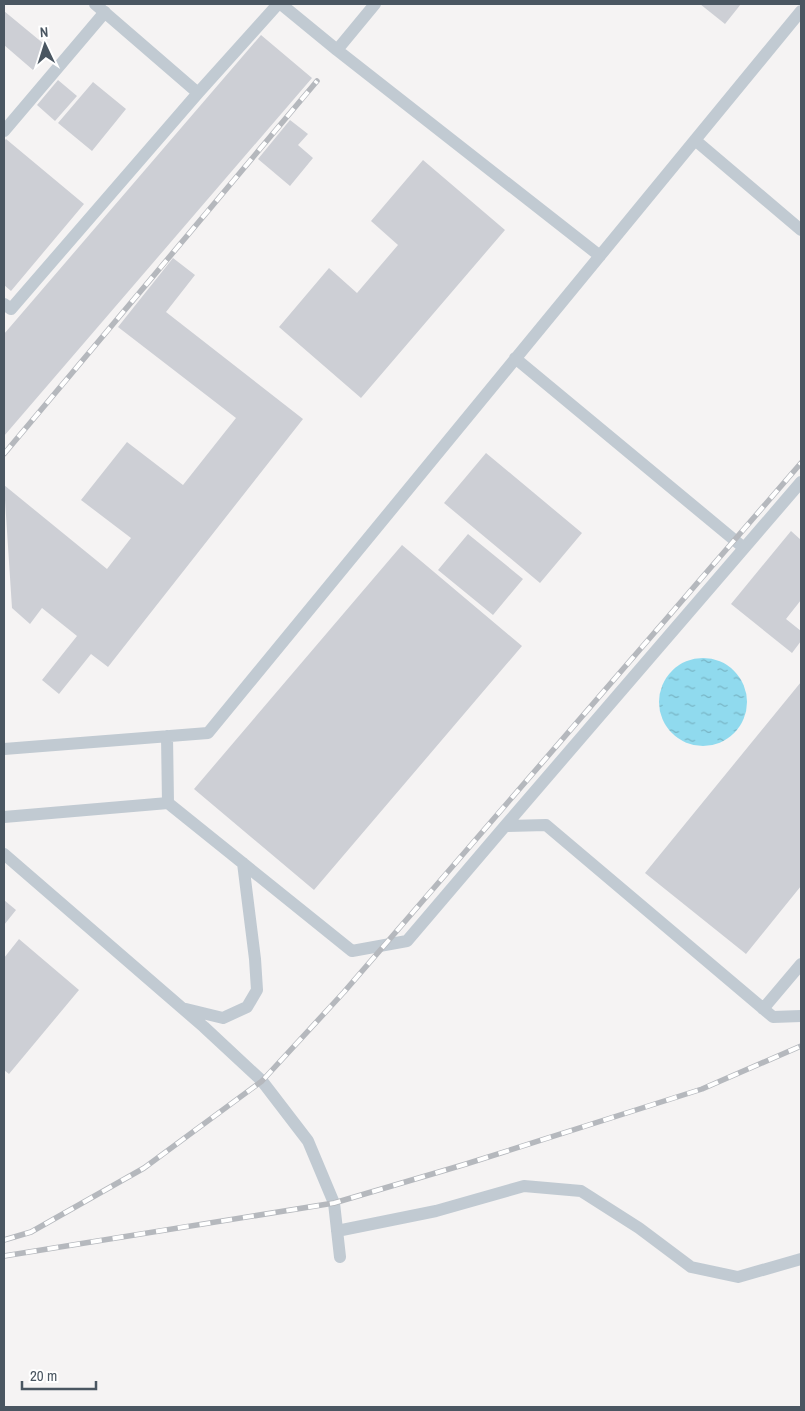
<svg xmlns="http://www.w3.org/2000/svg" width="805" height="1411" font-family="'Archivo Narrow',sans-serif">
<defs>
<pattern id="water-ripples" width="26" height="14" patternUnits="userSpaceOnUse" patternTransform="scale(1.25)"><rect width="26" height="14" fill="#90daee"/><path d="M2 4q2-2 4 0t4 0M15 11q2-2 4 0t4 0" fill="none" stroke="#78b4c4"/></pattern>
</defs>
<rect width="100%" height="100%" fill="#f5f3f3"/>
<path fill="url(#water-ripples)" d="M659 702a44 44 0 1 1 88 0a44 44 0 1 1-88 0Z"/>
<path fill="#cdcfd5" d="M700,4h41l-16,20z
M4,11l46,38 -17,21 -29,-25z
M261,35l51,43 -308,358v-102z
M58,80l19,16 -22,25 -18,-16z
M93,82l33,27 -34,42 -34,-28z
M290,120l18,14 -10,11 15,13 -23,28 -32,-27z
M6,139l78,65 -73,87 -7,-6v-144z
M423,160l82,70 -144,168 -82,-71 50,-59 28,25 41,-48 -27,-24z
M173,258l22,17 -29,37 137,107 -195,248 -17,-13 -32,40 -17,-14 35,-44 -35,-28 -12,16 -18,-16 -8,-123 103,84 24,-31 -50,-38 46,-58 56,43 53,-67 -118,-91z
M486,453l96,80 -42,50 -96,-80z
M791,531l10,9v60l-15,19 15,12v10l-9,12 -61,-49z
M468,534l55,45 -30,36 -55,-45z
M402,545l120,101 -208,244 -120,-101z
M801,682v204l-55,68 -101,-81z
M4,900l12,10 -12,15z
M19,939l60,51 -70,84 -5,-4v-112z"/>
<g fill="none" stroke-linecap="round" stroke-linejoin="round">
<path stroke="#c1cad2" stroke-width="12" d="M95,4l103,89
M281,4l56,46 263,206
M337,50l38,-46
M4,131l101,-119
M695,140l106,90
M4,304l7,5 187,-216 80,-89
M515,358l229,190
M167,736l1,67 184,148 55,-10 98,-115 41,-1 227,192 28,-1
M4,749l204,-16 593,-722
M4,817l164,-14
M505,826l296,-344
M4,854l200,173 58,54 46,60 26,62 6,54
M186,1009l37,9 24,-11 10,-17 -2,-31 -12,-96
M763,1009l38,-45
M337,1231l99,-20 88,-25 57,5 58,37 52,39 47,10 63,-18"/>
<g stroke="#b5b8bd" stroke-width="5.5">
<path id="rail" d="M4,454l313,-373
M4,1240l27,-8 113,-64 118,-87 82,-89 457,-529
M4,1256l330,-53 132,-39 236,-75 99,-43"/>
</g>
<use href="#rail" stroke="#fff" stroke-width="4" stroke-dasharray="11" stroke-linecap="butt"/>
</g>
<rect width="805" height="1411" fill="none" stroke="#4a5661" stroke-width="10"/>
<g transform="translate(45 45) rotate(356)" stroke="#ffffff" stroke-width="4" paint-order="stroke">
<path d="M0-4L9 19L0 12L-9 19Z" fill="#4a5661"/>
<text y="-8" font-size="14" font-weight="bold" text-anchor="middle" fill="#4a5661">N</text>
</g>
<path d="M22 1381v8h74v-8" fill="none" stroke="#4a5661" stroke-width="2.5"/>
<text x="30" y="1381" font-size="15" fill="#4a5661" stroke="#ffffff" stroke-width="4" paint-order="stroke">20 m</text>
</svg>
